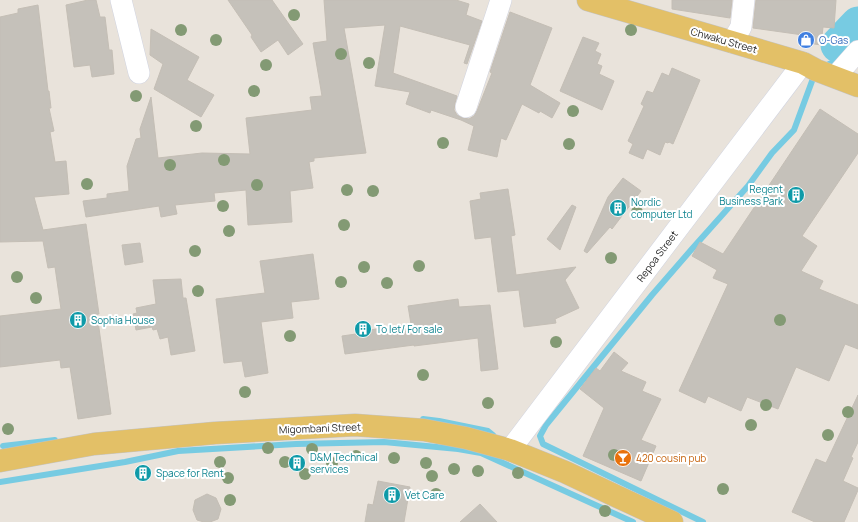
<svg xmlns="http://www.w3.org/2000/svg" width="858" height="522" font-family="Manrope,sans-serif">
<rect width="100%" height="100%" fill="#e9e3db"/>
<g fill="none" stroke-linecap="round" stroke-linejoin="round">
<path stroke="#77cbe2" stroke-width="6" d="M823,67l25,-12 -10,-10
M423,419l16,2 49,10 5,4
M3,446l52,-6
M0,482l125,-20 53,-11 118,-7 88,-2 74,7 23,4 152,69
M703,522l-160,-78 -3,-8 6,-11 106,-130 39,-45 57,-64 24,-33 22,-23 21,-57"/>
<path stroke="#77cbe2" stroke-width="35" d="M838,45l20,-21"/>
</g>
<path fill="#c5c1ba" stroke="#c4beb5" d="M88,0h8l4,17h5l4,33h3l2,24 -22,3 -2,-12 -16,2 -8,-62z
M228,0h44l31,44 -15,11 -10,-15 -17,12 -10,-15 1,-2z
M324,0h132l13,4 -3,11 16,6 -15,43 -3,-1 6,-18 -70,-19 -7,47 64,23 -2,7 -1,7 3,5 6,3 6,1 5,-3 3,-5 15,-38 -2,-1 20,-60 42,16 -22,57 30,18 -8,15 -12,-7 -1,2 -17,-9 -16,36 -5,-2 -4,19 -29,-7 6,-24 -13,-6 -30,-10 -1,3 -24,-9 4,-12 -35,-6 10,-61 -41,3 22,125 -52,5v3l-5,1 4,26 -23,3 2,31 -44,3 -2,-35 -32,3 1,8 -40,4 2,9 -16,3 -2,-11 -73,11 -3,-16 24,-3v-4l22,-3 -2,-25 9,-27 5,-1 -1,-9 11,-32 7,61 44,-5 48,1 -4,-36 66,-8 -2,-13 12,-1 -9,-53 14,-2z
M672,0h60l-2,18 -58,-9z
M756,0h80l-2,28 -11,-1 -2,18 -19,-3 1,-7 -50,-7z
M38,5l10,86h1l2,17h-2l5,23 -4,1 5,30 11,-1 3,33 -35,3 9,33 43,-6 13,90h-2l14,100 -33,5 -8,-52 -9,1 -1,-8 -60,7v-51l61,-7 -6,-42 -7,1 -5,-27 -43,1v-225l18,-4v-4z
M151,29l48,28 -12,23 27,15 -13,22 -47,-28 9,-25 -13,-9z
M583,37l16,6 -4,8 6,3 -4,10 5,2 -3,8 15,7 -12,29 -42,-19z
M672,68l28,12 -27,64 -4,-2 -1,1 -3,-1 -5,13 -13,-6 -4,10 -14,-6 4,-9 -5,-3 16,-35 -3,-2 6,-13 6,2 9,-20 7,3z
M820,109l38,25v19l-56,83 15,10 -16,25 22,10 -4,8 39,16v44l-13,-5 -16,37 -33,-14 -18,42 -31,-12 -6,14 -33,-15 -3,7 -26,-12 49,-107 -15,-6 4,-8 -25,-14 8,-14 23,12z
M623,178l18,13 -29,38 -2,-2 -23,26 -3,-2 24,-54z
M508,189l7,46 -4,1 5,39 60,-8 -11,13 14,28 -24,11 1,4 -32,4 -5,-37 -21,2 -7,-55 -16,2 -5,-38 11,-2 -1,-6z
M572,205l4,2 -16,43 -13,-11z
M140,243l3,19 -18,3 -3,-20z
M313,254l6,45 -28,3 2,16 -32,4 7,51 -23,4 -3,-16 -18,2 -8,-64 49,-6 -5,-32z
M181,279l2,19h3l9,53 -24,4 -3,-18 -8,2 -3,-10 -4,1 -1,-3 -16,3 -3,-16 4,-1 -1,-5 20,-4 -3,-24z
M458,299l1,8 31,-2 8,64 -17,2 -3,-33 -64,8v-1l-69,9 -3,-18 14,-2v-2l55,-8 -3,-18z
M614,352l14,11 -7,8 25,11 -4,9 19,8 -20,41 15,6 -15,35 -58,-25 21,-48 -24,-19 16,-21 4,3z
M858,395v47l-7,15 2,1 -10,23 15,7v2l-14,32h-29l-23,-10 24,-53 10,4z
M378,481l32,6 -6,35h-39l3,-18 5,1z
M207,494l9,4 5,11 -3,10 -8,3h-6l-7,-2 -4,-10 2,-10z
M480,504l17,18h-37z"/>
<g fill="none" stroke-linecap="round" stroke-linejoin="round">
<g stroke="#d1d4e0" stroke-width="22">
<path id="minor" d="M121,0l18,73
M732,42l9,-15 3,-27
M835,77l23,-26
M466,107l35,-107
M510,450l293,-387"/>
</g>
<g stroke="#c3c3c3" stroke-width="23">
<path id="major" d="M588,0l144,42 71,21 13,7 42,16
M0,461l94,-17 121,-11 140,-8 69,5 42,8 44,12 55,22 53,25 54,25"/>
</g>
<use href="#minor" stroke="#fff" stroke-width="21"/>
<use href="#major" stroke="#e3c067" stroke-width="22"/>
</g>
<g fill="#839a74">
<circle cx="294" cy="15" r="6"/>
<circle cx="181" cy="30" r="6"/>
<circle cx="631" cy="30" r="6"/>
<circle cx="216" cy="40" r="6"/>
<circle cx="341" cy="54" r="6"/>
<circle cx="369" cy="63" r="6"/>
<circle cx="266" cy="65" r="6"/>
<circle cx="254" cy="91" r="6"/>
<circle cx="136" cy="96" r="6"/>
<circle cx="573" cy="111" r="6"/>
<circle cx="196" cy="126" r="6"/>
<circle cx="443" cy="143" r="6"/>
<circle cx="569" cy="144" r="6"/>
<circle cx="224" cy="160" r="6"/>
<circle cx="170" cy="165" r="6"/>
<circle cx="87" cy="184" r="6"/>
<circle cx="257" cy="185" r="6"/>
<circle cx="347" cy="190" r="6"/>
<circle cx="373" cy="191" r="6"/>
<circle cx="223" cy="206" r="6"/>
<circle cx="637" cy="212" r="6"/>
<circle cx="344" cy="225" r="6"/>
<circle cx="229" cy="231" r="6"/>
<circle cx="195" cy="251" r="6"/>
<circle cx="611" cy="258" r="6"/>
<circle cx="419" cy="266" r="6"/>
<circle cx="364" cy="267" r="6"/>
<circle cx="17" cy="277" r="6"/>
<circle cx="341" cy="282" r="6"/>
<circle cx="387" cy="283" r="6"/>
<circle cx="198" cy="291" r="6"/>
<circle cx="36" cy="298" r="6"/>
<circle cx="780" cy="320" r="6"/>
<circle cx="290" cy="336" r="6"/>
<circle cx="556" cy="342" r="6"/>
<circle cx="423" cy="375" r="6"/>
<circle cx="245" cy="392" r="6"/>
<circle cx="488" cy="403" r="6"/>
<circle cx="766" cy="405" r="6"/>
<circle cx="848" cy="412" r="6"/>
<circle cx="751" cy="425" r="6"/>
<circle cx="8" cy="429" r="6"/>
<circle cx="828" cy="435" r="6"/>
<circle cx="268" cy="448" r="6"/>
<circle cx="312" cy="449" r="6"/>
<circle cx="614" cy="455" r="6"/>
<circle cx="356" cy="456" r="6"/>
<circle cx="394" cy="458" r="6"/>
<circle cx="220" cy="462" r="6"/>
<circle cx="285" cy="462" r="6"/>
<circle cx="332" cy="463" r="6"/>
<circle cx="426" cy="463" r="6"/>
<circle cx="454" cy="469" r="6"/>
<circle cx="478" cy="471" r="6"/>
<circle cx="518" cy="473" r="6"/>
<circle cx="305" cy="474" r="6"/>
<circle cx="432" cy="476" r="6"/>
<circle cx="228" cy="478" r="6"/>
<circle cx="723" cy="489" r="6"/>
<circle cx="436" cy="494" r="6"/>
<circle cx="230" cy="500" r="6"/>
<circle cx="605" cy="511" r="6"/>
</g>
<defs>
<g id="shop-disc" transform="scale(0.9)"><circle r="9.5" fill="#3f7fe0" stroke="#fff"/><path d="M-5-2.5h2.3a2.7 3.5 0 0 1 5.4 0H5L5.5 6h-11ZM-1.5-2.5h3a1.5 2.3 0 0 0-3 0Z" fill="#fff"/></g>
<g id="building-disc" transform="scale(0.9)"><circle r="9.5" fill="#0f9aa8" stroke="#fff"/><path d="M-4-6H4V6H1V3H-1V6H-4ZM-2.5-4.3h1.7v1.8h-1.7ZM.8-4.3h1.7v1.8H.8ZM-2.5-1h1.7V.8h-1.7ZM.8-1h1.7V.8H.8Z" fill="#fff"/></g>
<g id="bar-disc" transform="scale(0.9)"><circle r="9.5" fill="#e8710a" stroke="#fff"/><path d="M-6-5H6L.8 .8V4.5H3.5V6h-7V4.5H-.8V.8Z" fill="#fff"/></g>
</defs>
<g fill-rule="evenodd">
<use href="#shop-disc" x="806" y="40"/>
<use href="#building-disc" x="796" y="195"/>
<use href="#building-disc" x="618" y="208"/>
<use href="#building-disc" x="78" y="320"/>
<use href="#building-disc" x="363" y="329"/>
<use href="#bar-disc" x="623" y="458"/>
<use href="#building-disc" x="297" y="463"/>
<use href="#building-disc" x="143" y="473"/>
<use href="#building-disc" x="392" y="495"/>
</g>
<g text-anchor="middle" stroke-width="4" stroke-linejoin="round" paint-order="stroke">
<g font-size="10" fill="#282828" stroke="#fff">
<text transform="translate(724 40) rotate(16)" y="4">Chwaku Street</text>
<text transform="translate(657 256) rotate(-53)" y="4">Repoa Street</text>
<text transform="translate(320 428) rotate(-2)" y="4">Migombani Street</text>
</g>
<g font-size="10" fill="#366cbe" stroke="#fff" text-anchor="start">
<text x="819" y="44">O-Gas</text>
</g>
<g font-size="10" fill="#0d838f" stroke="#fff" text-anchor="start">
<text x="783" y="193" text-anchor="end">Regent<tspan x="783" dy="12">Business Park</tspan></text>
<text x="631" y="206">Nordic<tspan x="631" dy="12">computer Ltd</tspan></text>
<text x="91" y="324">Sophia House</text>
<text x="376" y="333">To let/ For sale</text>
<text x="310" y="461">D&amp;M Technical<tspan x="310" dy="12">services</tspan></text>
<text x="156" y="477">Space for Rent</text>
<text x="405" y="499">Vet Care</text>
</g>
<g font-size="10" fill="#c56008" stroke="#fff" text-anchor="start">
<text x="636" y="462">420 cousin pub</text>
</g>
</g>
</svg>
